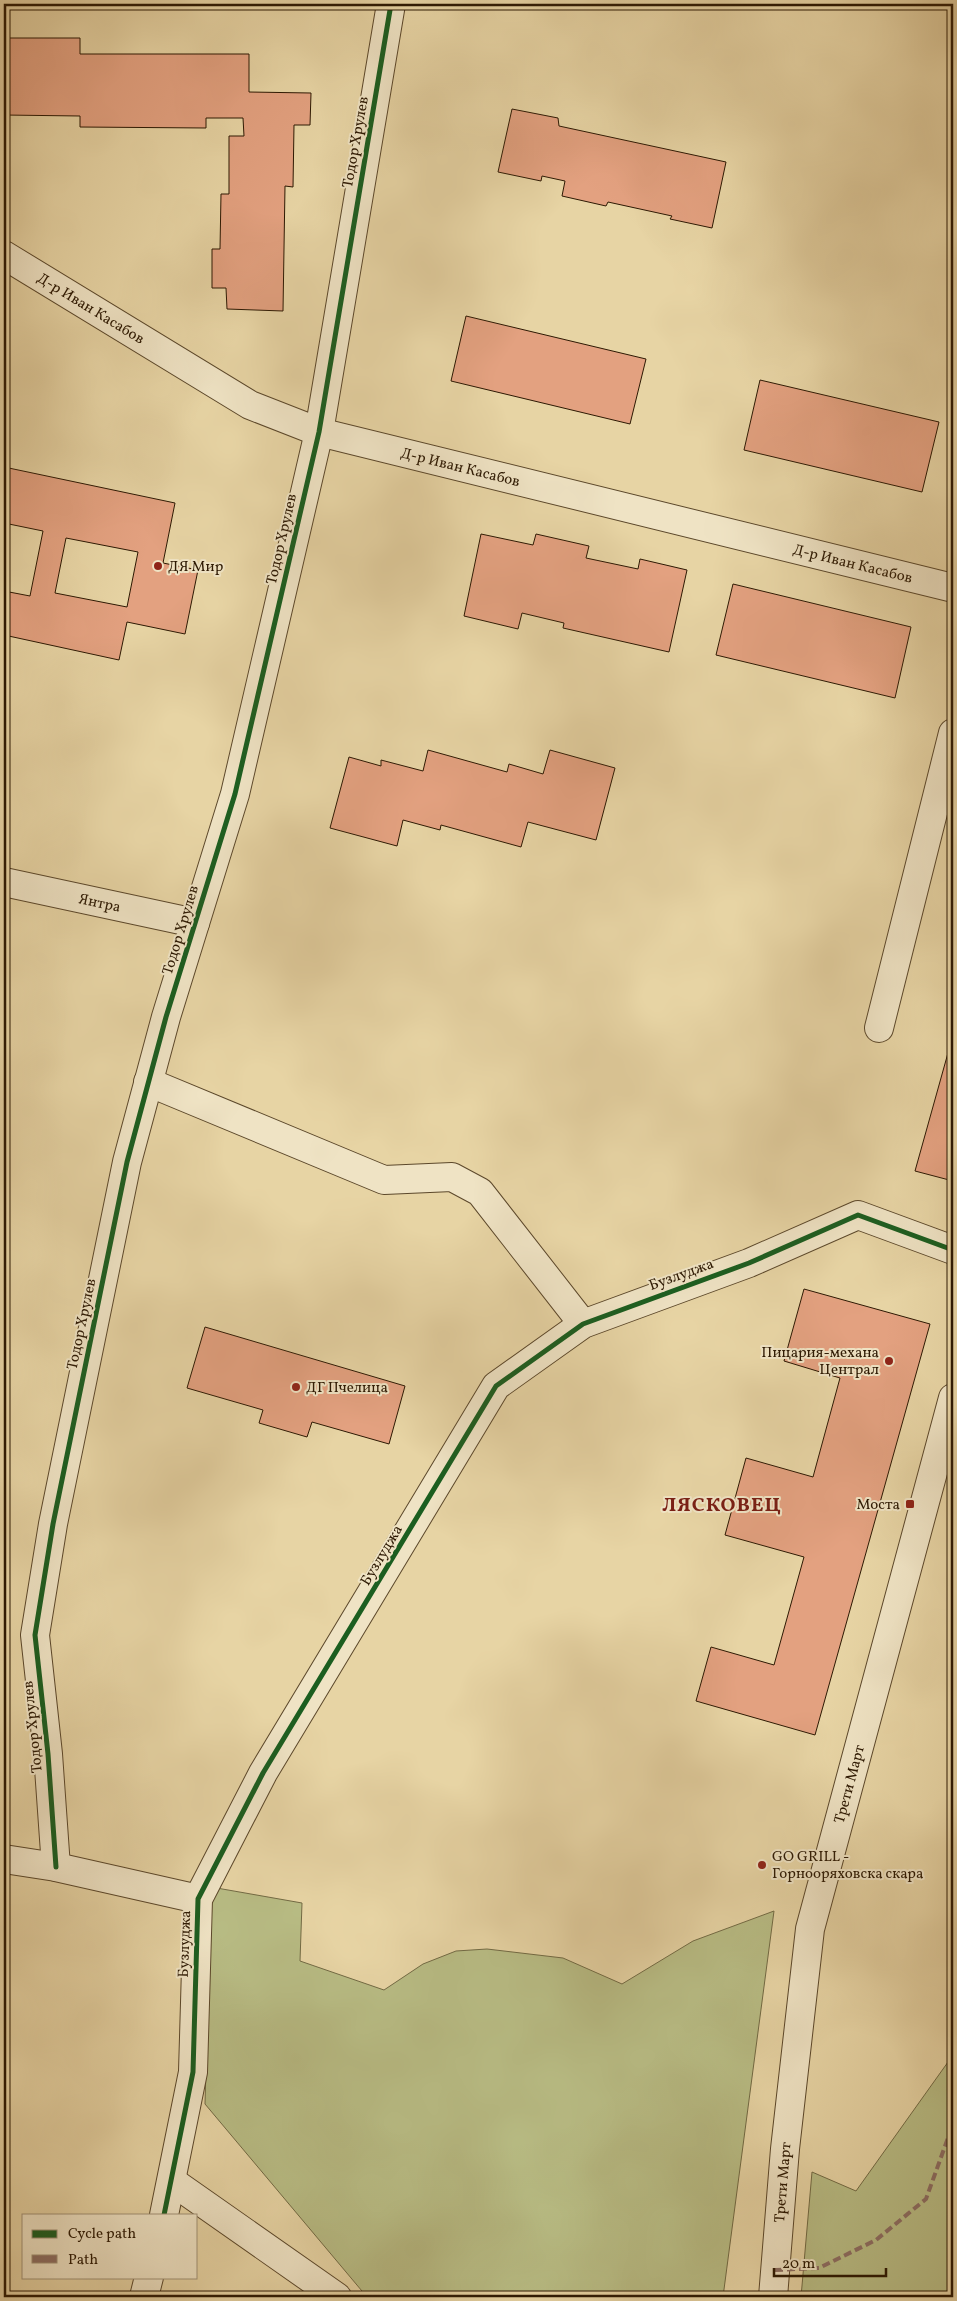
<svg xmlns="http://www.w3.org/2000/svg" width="957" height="2301" font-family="Vollkorn,serif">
<rect width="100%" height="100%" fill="#e7d4a4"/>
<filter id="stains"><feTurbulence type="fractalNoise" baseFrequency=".004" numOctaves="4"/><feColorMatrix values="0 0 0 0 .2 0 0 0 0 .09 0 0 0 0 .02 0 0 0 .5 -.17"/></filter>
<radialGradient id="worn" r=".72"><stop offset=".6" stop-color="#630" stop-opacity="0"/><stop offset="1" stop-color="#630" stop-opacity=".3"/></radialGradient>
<path fill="#b8bc84" stroke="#726a44" d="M211,1887l91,16 -2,58 84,29 39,-26 33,-13 31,-2 76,9 59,26 71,-43 81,-30 -51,386h-356l-162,-193z
M953,2055v242h-152l11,-125 44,19z"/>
<path fill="#e3a180" stroke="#2d1903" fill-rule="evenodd" d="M4,38h76v16h169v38l62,1 -1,32h-16l-1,62 -8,-1 -2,125 -56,-2 -1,-21h-14v-39h8l1,-55h8v-58h15l-1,-18h-37v10l-126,-1v-11l-76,-1z
M512,109l46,9 1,8 167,36 -14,66 -42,-9 2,-3 -64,-14 -2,4 -44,-10 3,-15 -23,-5 -1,5 -43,-9z
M466,316l180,43 -16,65 -179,-43z
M760,380l179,42 -17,70 -178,-42z
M4,467l171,36 -12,60 35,7 -13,64 -58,-12 -8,38 -115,-25v-44l26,5 13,-65 -39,-8zM66,538l72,14 -11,55 -72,-14z
M481,534l52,11 3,-11 53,12 -3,12 52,11 2,-10 47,11 -18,82 -106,-24 1,-5 -42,-10 -4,16 -54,-13z
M733,584l178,43 -16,71 -179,-43z
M428,750l79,22 2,-8 34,10 7,-24 65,18 -19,72 -68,-18 -7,25 -80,-22 -1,5 -37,-10 -6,26 -67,-18 19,-71 32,9v-6l42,11z
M953,1035v146l-38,-10z
M804,1289l126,35 -115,411 -119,-34 15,-54 63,18 30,-108 -79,-22 21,-77 67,19 27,-99 -56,-17z
M205,1327l200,59 -16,58 -77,-22 -5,15 -48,-14 4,-13 -76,-22z"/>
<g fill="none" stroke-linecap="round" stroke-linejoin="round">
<g stroke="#5c482b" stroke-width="30">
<g id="minor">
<path id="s1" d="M4,255l246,150 69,27 634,156"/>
<path id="s2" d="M4,882l191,41"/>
<path d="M879,1028l74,-295"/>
<path d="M148,1082l236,98 68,-3 28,15 103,132"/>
<path d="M4,1859l52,8 142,32"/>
<path d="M56,1867l-8,-113 -13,-119 18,-111 74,-362 39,-145 69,-223 84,-362 72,-428"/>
<path d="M173,2182l164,115"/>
<path d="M164,2215l29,-143 5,-173 65,-126 233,-387 87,-62 166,-61 109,-48 95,35"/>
<path d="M144,2297l5,-20"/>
<path id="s3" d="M773,2297l12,-148 25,-220 143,-531"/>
</g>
</g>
<use href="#minor" stroke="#efe3c4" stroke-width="28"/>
<path stroke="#8d6e63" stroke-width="4" stroke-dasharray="8 4" stroke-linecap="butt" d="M775,2270l44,-2 57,-28 50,-41 27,-75"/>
<g stroke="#efe3c4" stroke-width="8">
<path id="cycleway" d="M56,1867l-8,-113 -13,-119 18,-111 74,-362 39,-145 69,-223 84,-362 72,-428
M164,2215l29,-143 5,-173 65,-126 233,-387 87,-62 166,-61 109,-48 95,35"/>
</g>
<use href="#cycleway" stroke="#1b5e20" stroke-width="5"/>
</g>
<g fill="#8f2418" stroke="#efe3c4" stroke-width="2">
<circle cx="158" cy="566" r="5"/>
<circle cx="889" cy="1361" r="5"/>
<circle cx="296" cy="1387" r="5"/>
<rect x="905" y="1499" width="10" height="10" rx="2.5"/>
<circle cx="762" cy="1865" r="5"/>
</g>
<g text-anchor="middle" stroke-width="4" stroke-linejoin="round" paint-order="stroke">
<g font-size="15" fill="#2d1903" stroke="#efe3c4">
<text transform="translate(355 142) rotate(-80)" y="5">Тодор Хрулев</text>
<text dy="5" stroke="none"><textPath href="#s1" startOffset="102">Д-р Иван Касабов</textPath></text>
<text dy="5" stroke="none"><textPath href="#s1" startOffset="508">Д-р Иван Касабов</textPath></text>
<text transform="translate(281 539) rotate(-77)" y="5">Тодор Хрулев</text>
<text dy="5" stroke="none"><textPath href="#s1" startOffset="912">Д-р Иван Касабов</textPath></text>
<text dy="5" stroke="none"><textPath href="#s2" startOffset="98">Янтра</textPath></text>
<text transform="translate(180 930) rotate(-73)" y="5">Тодор Хрулев</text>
<text transform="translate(681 1274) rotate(-20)" y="5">Бузлуджа</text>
<text transform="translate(81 1324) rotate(-78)" y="5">Тодор Хрулев</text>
<text transform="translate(381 1555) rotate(-59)" y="5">Бузлуджа</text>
<text transform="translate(32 1727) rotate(-96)" y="5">Тодор Хрулев</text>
<text dy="5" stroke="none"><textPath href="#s3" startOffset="520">Трети Март</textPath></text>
<text transform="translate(184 1944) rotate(-88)" y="5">Бузлуджа</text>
<text dy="5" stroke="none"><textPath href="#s3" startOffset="115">Трети Март</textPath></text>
</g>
<g font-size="15" fill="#2d1903" stroke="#efe3c4" text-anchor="start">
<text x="168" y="571">ДЯ Мир</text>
<text x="879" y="1357" text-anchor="end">Пицария-механа<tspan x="879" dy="17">Централ</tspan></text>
<text x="306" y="1392">ДГ Пчелица</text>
<text x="900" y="1509" text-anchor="end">Моста</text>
<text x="772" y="1861">GO GRILL -<tspan x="772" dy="17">Горнооряховска скара</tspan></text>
</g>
<g font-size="20" font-weight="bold" letter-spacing="1" fill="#7a1f14" stroke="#efe3c4">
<text x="722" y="1511">ЛЯСКОВЕЦ</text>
</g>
</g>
<rect width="957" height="2301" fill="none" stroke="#e7d4a4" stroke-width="20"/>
<rect x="5" y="5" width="947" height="2291" fill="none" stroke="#2d1903" stroke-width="2.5"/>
<rect x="10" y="10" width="937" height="2281" fill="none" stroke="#2d1903"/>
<rect x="22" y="2214" width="175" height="65" fill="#efe3c4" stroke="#a19277"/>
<rect x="32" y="2230" width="25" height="8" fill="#1b5e20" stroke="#a19277"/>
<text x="68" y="2238" font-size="15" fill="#2d1903">Cycle path</text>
<rect x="32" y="2255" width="25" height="8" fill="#8d6e63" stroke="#a19277"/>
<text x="68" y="2264" font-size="15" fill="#2d1903">Path</text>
<path d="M774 2268v8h112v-8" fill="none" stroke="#2d1903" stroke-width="2.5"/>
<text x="782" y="2268" font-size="15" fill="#2d1903" stroke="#efe3c4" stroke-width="4" paint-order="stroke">20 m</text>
<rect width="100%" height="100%" filter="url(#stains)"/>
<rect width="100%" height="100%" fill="url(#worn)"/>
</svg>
